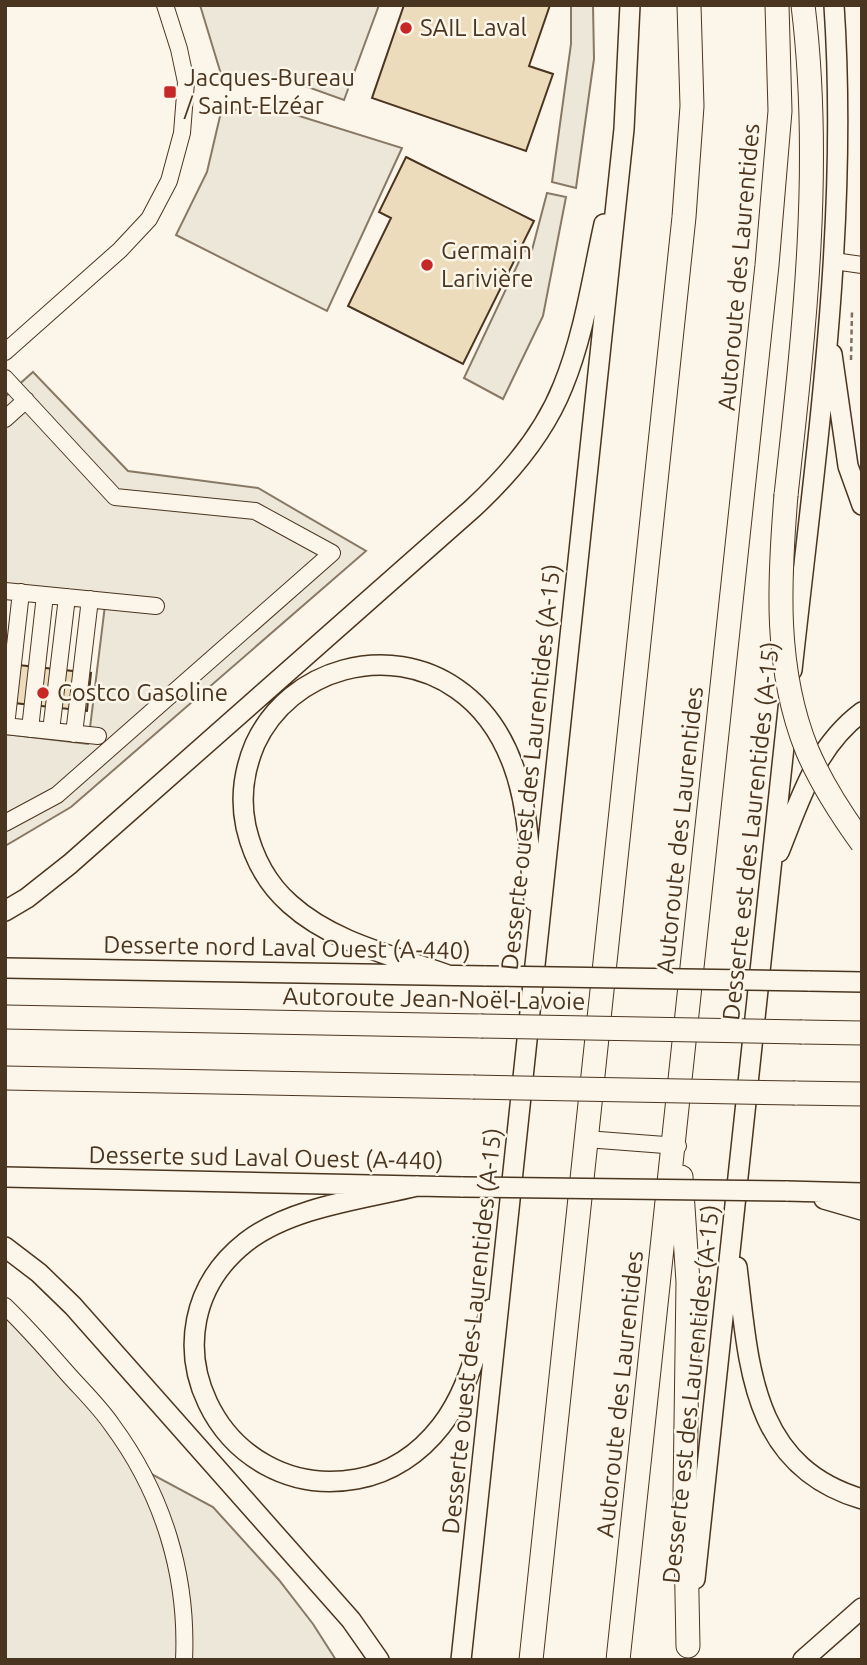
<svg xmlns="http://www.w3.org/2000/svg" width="867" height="1665" font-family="Ubuntu,sans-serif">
<rect width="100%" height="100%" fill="#fbf6e9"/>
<path fill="#ede7d9" stroke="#887966" stroke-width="2" d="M200,5h179l-35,95 -64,-23 -56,7z
M571,5h22l1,54 -18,129 -24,-6 19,-138z
M264,105l138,43 -75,163 -151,-76 31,-63 14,-60z
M547,193l19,4 -23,119 -40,83 -39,-21 60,-127 8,-1z
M33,372l95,99 130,17 108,63 -295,256 -66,39v-112l83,10 18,-147 -101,-13v-187z
M5,1312l137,157 71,38 66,73 34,44 23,36h-331z"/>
<path fill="#ecdcbc" stroke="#4a3520" stroke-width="2" d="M404,5h146l-21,61 24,8 -27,77 -154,-53z
M406,157l128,64 -71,143 -115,-58 43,-88 -12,-6z
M9,664l82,9 -4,38 -82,-9z"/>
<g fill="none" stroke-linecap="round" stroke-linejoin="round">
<g stroke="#4a3520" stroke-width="18">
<path id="minor" d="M834,261l28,4
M5,352l115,-102 29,-31 20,-38 13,-48 4,-51 -7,-33 -14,-44
M5,378l110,119 140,14 77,42 -275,242 -52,28
M5,419l21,-19
M5,591l151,15
M5,726l93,10
M6,726l15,-134
M30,729l15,-134
M51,731l16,-134
M74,734l16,-135
M586,1139l92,7
M5,1306c22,21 42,44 62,67 15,17 32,33 45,52 51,69 76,150 72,235"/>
</g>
<g stroke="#4a3520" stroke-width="22">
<path id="major" d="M832,354l16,112 14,39
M792,670c24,-220 57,-442 42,-665
M779,852c21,-52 36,-105 83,-140
M5,911l22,-13 43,-34 402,-355c38,-35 72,-75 91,-123 21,-51 29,-108 41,-162
M5,968l481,8
M448,975c-53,-19 -115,-32 -158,-71 -23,-20 -37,-47 -44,-77 -6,-28 -2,-57 9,-83 35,-76 134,-103 202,-55 26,18 45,46 56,76 16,43 16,91 21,136
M808,981l54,1
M5,1177l458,10
M417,1186c-54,13 -126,21 -171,56 -112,88 -27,262 111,237 34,-6 63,-26 84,-53 26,-33 36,-78 50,-117
M786,1191l76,2
M824,1199l38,11
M5,1247l34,26 34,33 278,314 28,40
M737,1267c12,96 13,199 125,232
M695,1579l94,-879
M461,1660l163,-1531 6,-124
M803,1660l59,-52"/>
</g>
<g stroke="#4a3520" stroke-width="25">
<path id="highway" d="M786,495c18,-162 37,-327 17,-490
M5,1017l476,9
M802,1032l60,1
M5,1078l468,9
M795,1093l67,1
M681,1177l7,105 -3,211 3,153
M531,1660l153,-1443 8,-111 -3,-101
M618,1660l149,-1395 13,-154 -3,-106"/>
</g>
<path stroke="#7f6f5c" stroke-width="2.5" stroke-dasharray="5 3.5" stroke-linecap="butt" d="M851,360l1,-49"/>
<use href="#minor" stroke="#fbf6e9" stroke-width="16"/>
<use href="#major" stroke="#fbf6e9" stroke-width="19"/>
<use href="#highway" stroke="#fbf6e9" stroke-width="23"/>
<g stroke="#4a3520" stroke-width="22" stroke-linecap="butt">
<path id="major-bridge" d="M486,976l322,5
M463,1187l323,4"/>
</g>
<g stroke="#4a3520" stroke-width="25" stroke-linecap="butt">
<path id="highway-bridge" d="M786,495c-7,86 -12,173 21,255 14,33 34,64 55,93
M481,1026l321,6
M473,1087l322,6"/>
</g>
<use href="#major-bridge" stroke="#fbf6e9" stroke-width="19"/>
<use href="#highway-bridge" stroke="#fbf6e9" stroke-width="23"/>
</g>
<g fill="#c62828" stroke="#fbf6e9" stroke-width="2.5">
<circle cx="406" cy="28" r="7"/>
<rect x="163" y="85" width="14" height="14" rx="3.5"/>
<circle cx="427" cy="265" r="7"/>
<circle cx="43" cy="693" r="7"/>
</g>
<g text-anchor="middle" stroke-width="5" stroke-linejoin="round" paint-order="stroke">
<g font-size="24" fill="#4a3520" stroke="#fbf6e9" text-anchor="start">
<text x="420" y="36">SAIL Laval</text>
<text x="184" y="86">Jacques-Bureau<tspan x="184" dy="28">/ Saint-Elzéar</tspan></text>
<text x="441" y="259">Germain<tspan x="441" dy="28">Larivière</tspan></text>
<text x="57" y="701">Costco Gasoline</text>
</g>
<g font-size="24" fill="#4a3520" stroke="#fbf6e9">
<text transform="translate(739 267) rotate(-85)" y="8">Autoroute des Laurentides</text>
<text transform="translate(531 767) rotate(-84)" y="8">Desserte ouest des Laurentides (A-15)</text>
<text transform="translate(680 830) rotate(-84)" y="8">Autoroute des Laurentides</text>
<text transform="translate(751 831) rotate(-84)" y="8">Desserte est des Laurentides (A-15)</text>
<text transform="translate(287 948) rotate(1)" y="8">Desserte nord Laval Ouest (A-440)</text>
<text transform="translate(434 999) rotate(1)" y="8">Autoroute Jean-Noël-Lavoie</text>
<text transform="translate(266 1158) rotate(1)" y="8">Desserte sud Laval Ouest (A-440)</text>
<text transform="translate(472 1331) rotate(-84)" y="8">Desserte ouest des Laurentides (A-15)</text>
<text transform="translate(620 1394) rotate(-84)" y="8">Autoroute des Laurentides</text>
<text transform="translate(691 1394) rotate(-84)" y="8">Desserte est des Laurentides (A-15)</text>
</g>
</g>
<rect width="867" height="1665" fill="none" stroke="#4a3520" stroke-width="14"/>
</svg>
